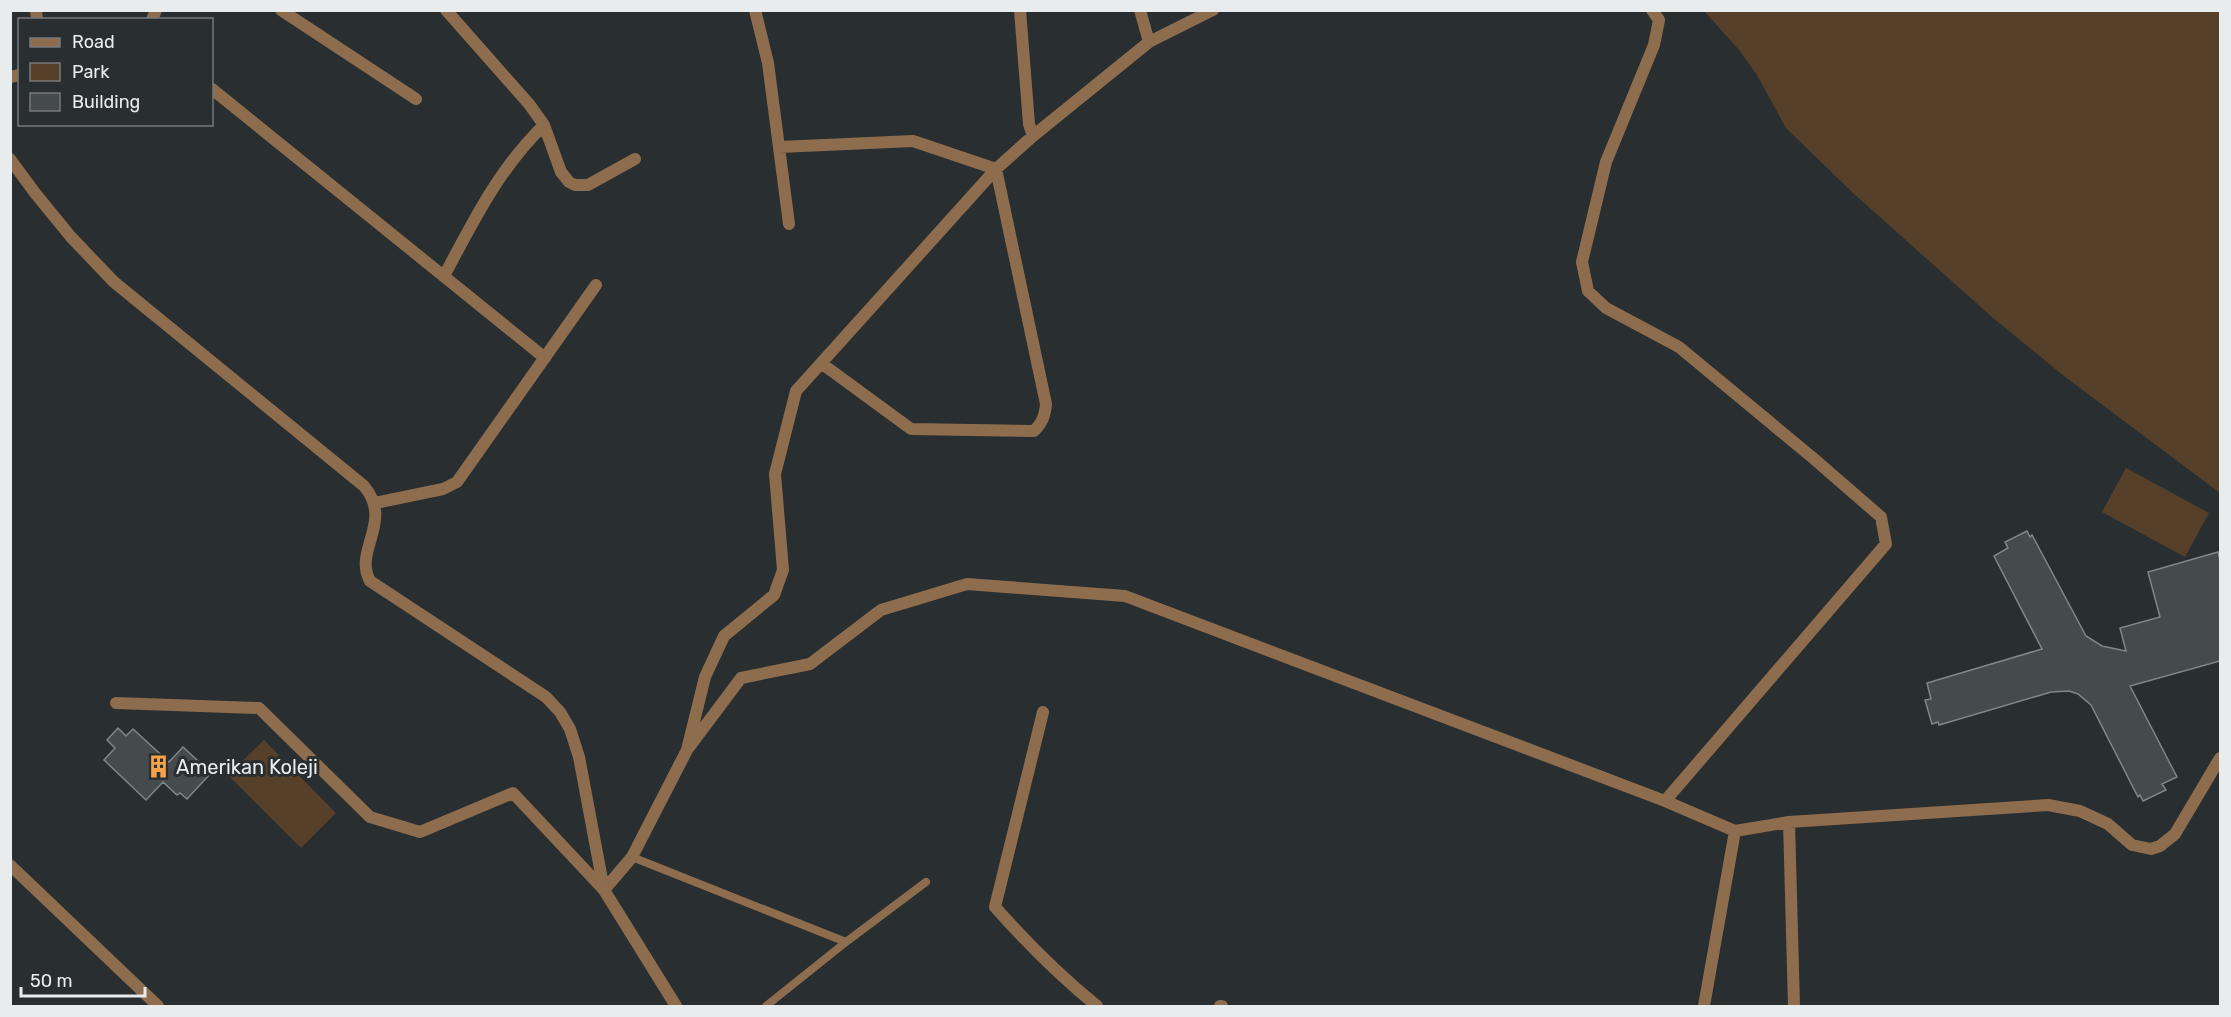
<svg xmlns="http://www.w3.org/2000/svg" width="2231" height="1017" viewBox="0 0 2231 1017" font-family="Rubik,sans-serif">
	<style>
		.green { fill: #57402a }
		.building { fill: #454a4d; stroke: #808689; stroke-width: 1.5 }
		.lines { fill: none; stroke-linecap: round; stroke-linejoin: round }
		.service { stroke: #8e6d4e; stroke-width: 8 }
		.minor { stroke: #8e6d4e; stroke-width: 12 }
		.labels { text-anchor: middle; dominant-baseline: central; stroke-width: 6; stroke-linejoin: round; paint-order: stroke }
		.poi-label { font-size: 20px; fill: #e9eced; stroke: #292e30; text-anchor: start }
	</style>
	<rect width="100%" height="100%" fill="#292e30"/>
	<path class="green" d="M1704,11H2220V493L2064,376L1992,317L1853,193L1786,128L1757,75L1739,50Z
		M2126,468L2209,513L2185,557L2102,512Z
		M264,740L336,813L301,848L228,775Z"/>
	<path class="building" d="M2027,531L2030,537L2032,535L2086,636L2102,646L2126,651L2120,628L2160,617L2148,572L2218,552L2220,560V661L2130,686L2177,777L2162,784L2166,790L2143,801L2140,795L2138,797L2091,705L2078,694L2069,691L2051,692L1939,725L1938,722L1932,724L1925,700L1931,699L1927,683L2042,649L1994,556L2008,548L2005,542Z
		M118,728L126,736L133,729L169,762L183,747L211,773L187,799L180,793L177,795L163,782L146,800L104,760L115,748L107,740Z"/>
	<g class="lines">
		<path class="service" d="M632,857L846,942
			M766,1006L846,942L926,882"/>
		<path class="minor" d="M36,10L37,20
			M281,10L416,99
			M446,10L529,104L544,125L561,172L569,182L575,185H588L635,159
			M755,10L768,63L789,224
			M1140,10L1149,42L1213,10
			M152,20L156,10
			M10,77L20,75
			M212,89L545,358
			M1033,136L1149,42
			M780,147L913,141L996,169L1046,404C1045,416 1042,423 1034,431L911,429L821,363
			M10,159L35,193L71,237L114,282L364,486C394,522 353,550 370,581L546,697L560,712L570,729L579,757L604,890L676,1006
			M444,276C474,220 498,170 544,125
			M375,503L443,489L457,482L596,285
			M116,703L259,708L370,817L420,832L513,793L604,890L632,857L687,750L705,677L724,636L774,595L783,570L775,474L796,391L996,169L1033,136L1029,124L1020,10
			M1043,712L995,907C1027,943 1060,976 1097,1006
			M687,750L741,678L810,664L881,610L967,584L1125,596L1665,801L1886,544L1881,517L1813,458L1679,347L1606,308L1588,291L1582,262L1606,162L1654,45L1659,20L1652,10
			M1665,801L1735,831L1789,822L2048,805L2080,811L2108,824L2132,845L2151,849L2160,846L2175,834L2220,758
			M1789,822L1794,1006
			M10,865L158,1006
			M1220,1006H1222
			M1704,1006L1735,831"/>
	</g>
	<defs>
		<symbol id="building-bare" viewBox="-9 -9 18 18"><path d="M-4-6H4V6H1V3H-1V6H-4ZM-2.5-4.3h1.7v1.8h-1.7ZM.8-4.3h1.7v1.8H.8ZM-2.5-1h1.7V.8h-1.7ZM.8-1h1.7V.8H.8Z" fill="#f6a248" stroke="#292e30" stroke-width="2.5" paint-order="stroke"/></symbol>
	</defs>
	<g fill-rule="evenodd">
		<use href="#building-bare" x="142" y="750" width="33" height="33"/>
	</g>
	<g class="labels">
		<g class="poi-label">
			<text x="176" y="767">Amerikan Koleji</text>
		</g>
	</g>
	<rect width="2231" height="1017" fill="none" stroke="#e9eced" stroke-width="24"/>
	<rect x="18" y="18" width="195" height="108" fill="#292e30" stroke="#767a7c" stroke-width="1.5"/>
	<rect x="30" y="38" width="30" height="9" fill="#8e6d4e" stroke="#767a7c" stroke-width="1.5"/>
	<text x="72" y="48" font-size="18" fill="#e9eced">Road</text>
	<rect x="30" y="63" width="30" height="18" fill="#57402a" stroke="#767a7c" stroke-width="1.5"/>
	<text x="72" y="78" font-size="18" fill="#e9eced">Park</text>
	<rect x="30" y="93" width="30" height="18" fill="#454a4d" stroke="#767a7c" stroke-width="1.5"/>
	<text x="72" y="108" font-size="18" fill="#e9eced">Building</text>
	<path d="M21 987v9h124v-9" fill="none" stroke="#e9eced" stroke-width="3"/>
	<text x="30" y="987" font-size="18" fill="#e9eced" stroke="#292e30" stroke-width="4.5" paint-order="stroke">50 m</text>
</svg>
